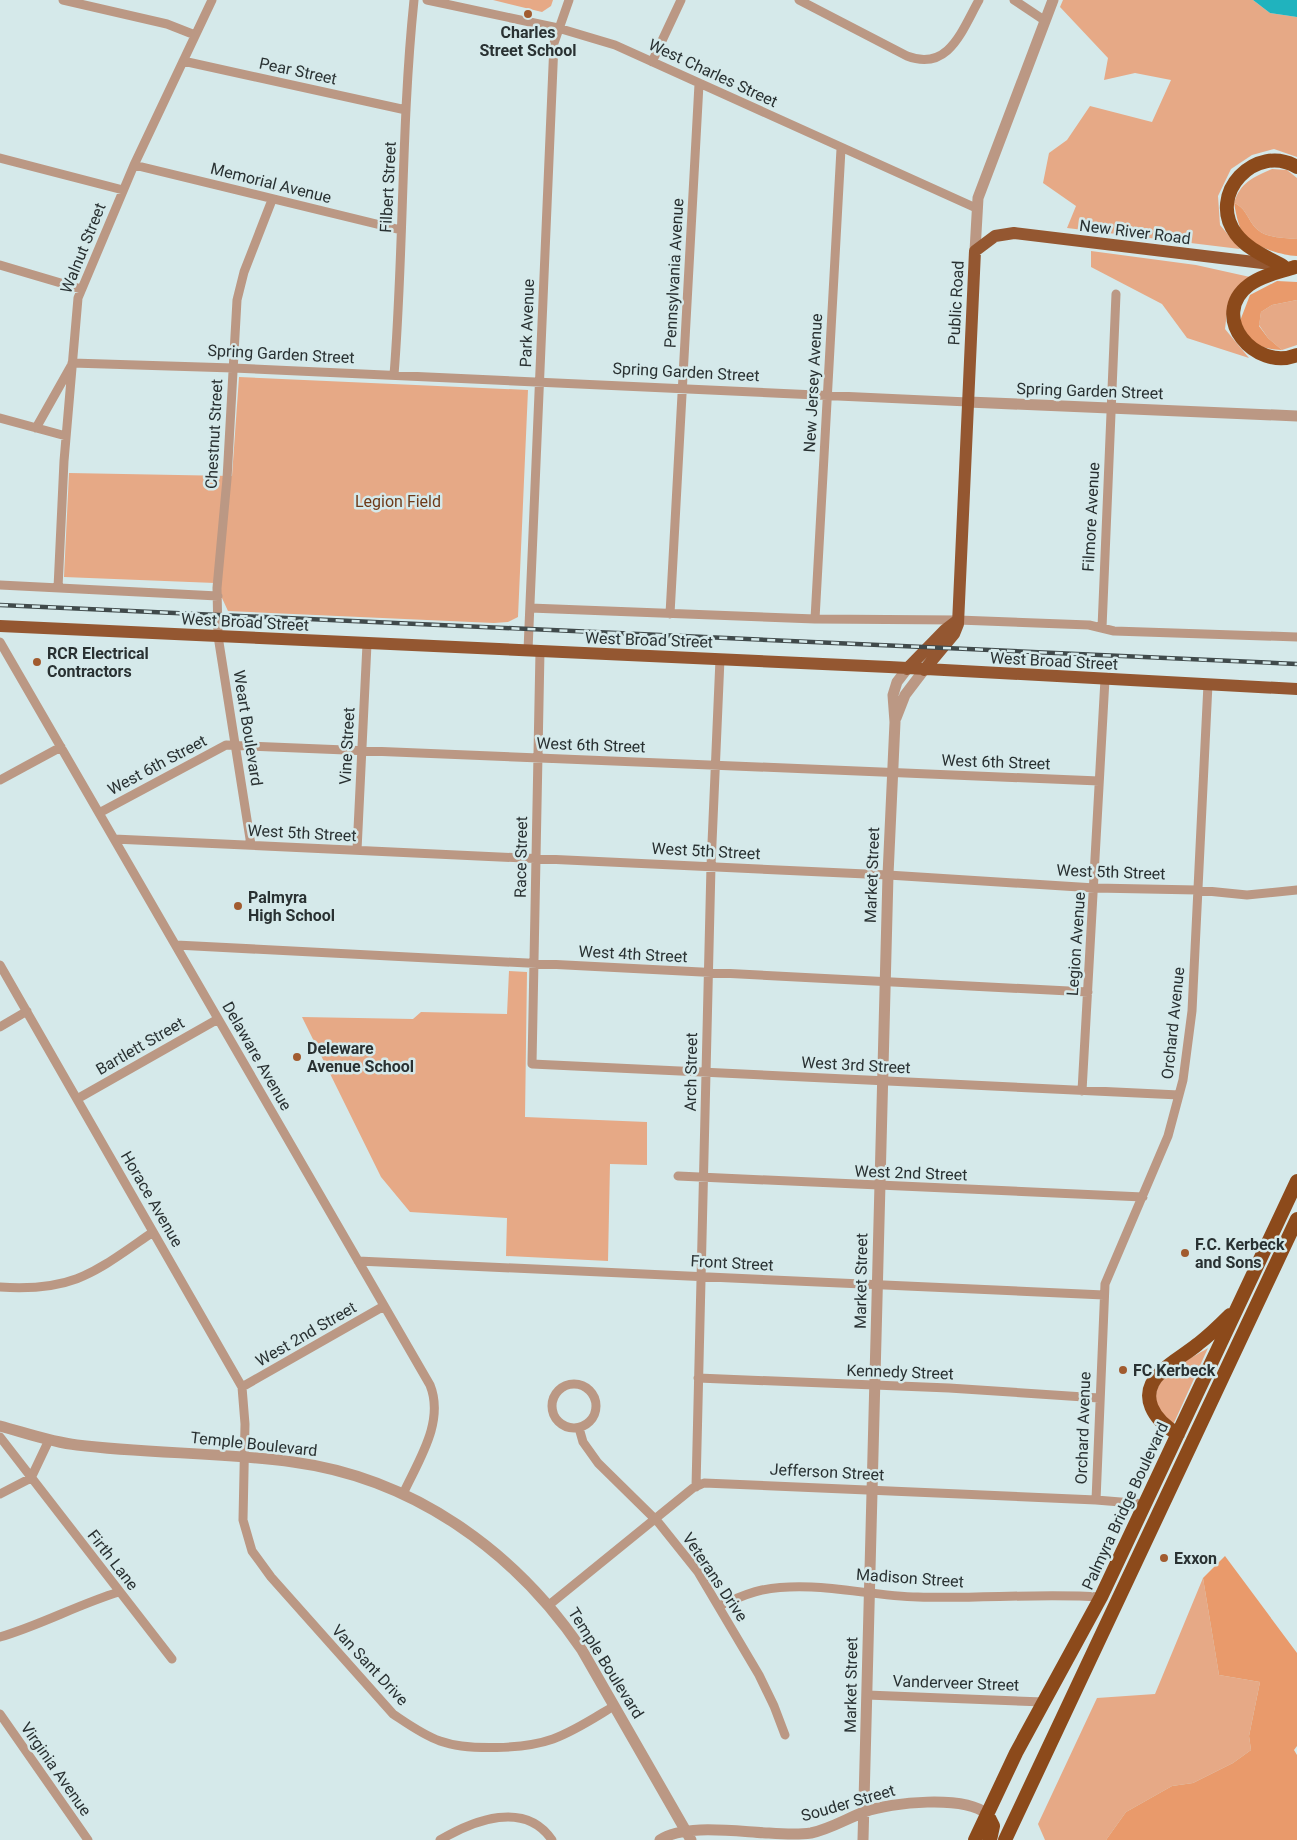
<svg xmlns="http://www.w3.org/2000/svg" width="1297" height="1840" viewBox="0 0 1297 1840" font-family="Roboto,sans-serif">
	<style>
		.green { fill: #e6a986 }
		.forest { fill: #e99a6b }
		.water { fill: #20b3be }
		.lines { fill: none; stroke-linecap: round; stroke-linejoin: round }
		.minor { stroke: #bb9884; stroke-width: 9 }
		.tertiary { stroke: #bb9884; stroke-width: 11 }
		.primary { stroke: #945731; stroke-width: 12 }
		.trunk { stroke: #8c4a1b; stroke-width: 14 }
		.rail-casing { stroke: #404a4b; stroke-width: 4.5 }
		.rail { stroke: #d5e9ea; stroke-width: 2.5; stroke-dasharray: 8; stroke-linecap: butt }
		.poi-dot { fill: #a15b2f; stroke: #d5e9ea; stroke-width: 2 }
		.labels { text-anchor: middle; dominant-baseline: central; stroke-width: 5; stroke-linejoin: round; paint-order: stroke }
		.poi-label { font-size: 16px; font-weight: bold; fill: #293132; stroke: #d5e9ea; text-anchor: start }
		.street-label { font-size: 16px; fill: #293132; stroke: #d5e9ea }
		.park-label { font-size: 16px; fill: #6e3a18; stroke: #d5e9ea }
	</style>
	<rect width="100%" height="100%" fill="#d5e9ea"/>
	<path class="green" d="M493,0H553L551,6L542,12Z
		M1063,0H1253L1270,13L1297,17V157L1274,149L1252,155L1231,169L1218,196L1220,225L1240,249L1067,228L1076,206L1043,183L1049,153L1067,140L1090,106L1152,122L1171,80L1135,73L1104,80L1108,58L1060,7Z
		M1272,169L1287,170L1297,178V239C1285,238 1267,238 1258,230C1248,222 1247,208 1234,203C1240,183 1253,177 1272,169Z
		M1091,251L1196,265L1250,277L1228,303L1225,329L1249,358L1187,338L1162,304L1091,267Z
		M1297,300V345L1282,350L1268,338L1259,325L1261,312L1272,305Z
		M239,377L528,390L518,617L508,622L494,623L228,611L215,583L64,577L69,473L232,476Z
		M509,971L527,972L525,1117L647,1122V1165L610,1164L608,1261L506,1256L507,1218L410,1212L381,1177L302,1017L413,1019L421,1012L507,1014Z
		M1208,1348L1173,1425C1169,1420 1162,1415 1159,1410C1144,1379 1187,1361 1208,1348Z
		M1203,1578L1219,1675L1260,1682L1249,1736L1251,1750L1233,1763L1193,1783L1172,1786L1126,1812L1106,1840H1045L1038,1824L1097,1698L1155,1694Z"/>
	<path class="forest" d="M1234,203C1247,208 1248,222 1258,230C1267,238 1285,238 1297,239V256C1283,256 1251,246 1243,234C1238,224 1236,214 1234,203Z
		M1277,281L1297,282V300L1272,305L1261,312L1259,326L1268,338L1282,350C1256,348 1251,344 1240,321L1250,295Z
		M1225,1556L1297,1653V1746L1294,1750L1297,1755V1840H1106L1126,1812L1172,1786L1193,1783L1233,1763L1251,1750L1249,1736L1260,1682L1219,1675L1203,1578Z"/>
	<path class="water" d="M1253,0H1297V17L1270,13Z"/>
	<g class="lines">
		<path class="minor" d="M63,0L167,24L195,35
			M427,0L558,28L615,45L976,208
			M799,0L907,56C949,72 962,30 979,0
			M1014,0L1044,20
			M183,61L406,110
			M652,62L681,0
			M0,158L123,190
			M134,165L401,230
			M0,265L81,289
			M72,363L233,368L968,402
			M394,375C404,250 401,125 414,0
			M0,418L66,436
			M36,428L71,366
			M0,585L218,596
			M58,588L64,461L78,298L134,165L212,0
			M530,608L815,619L958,620L1089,625L1114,631L1297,637
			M670,614L699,84
			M815,619L841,149
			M1102,628L1116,294
			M0,642L430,1385C445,1422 418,1461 403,1494
			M528,650L554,43L569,0
			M540,651L532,1064L1179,1095
			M0,780L61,747
			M99,813L226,745L1099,781
			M114,839L888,875L1095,888L1197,890L1247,895L1297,890
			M251,845L218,636L217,588L227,479L237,300L244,272L272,200
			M357,850L367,644
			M176,945L1088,992
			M0,965L242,1387L245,1424L243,1520L252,1551L271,1577L393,1714C408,1724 423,1735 440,1741C468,1751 525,1749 553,1739C575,1731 594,1718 614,1706
			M0,1027L27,1011
			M1082,1091L1105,679
			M77,1099L218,1019
			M678,1176L1143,1197
			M358,1261L1104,1295
			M0,1287C74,1292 95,1272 153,1232
			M698,1378L949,1388L1099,1398
			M552 1406a22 22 0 1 1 44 0a22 22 0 1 1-44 0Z
			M242,1387L384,1306
			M579,1428L583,1442L598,1463L658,1522L698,1572L759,1675L774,1706L785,1735
			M0,1437L172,1659
			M696,1487L711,866L720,659
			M0,1494L31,1478L49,1440
			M1096,1500L1105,1284L1168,1136L1183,1080L1192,1011L1208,684
			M549,1605L693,1488L704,1483L1096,1500L1145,1504
			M719,1606C733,1600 747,1593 762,1590C814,1580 866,1596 918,1597C979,1599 1040,1593 1101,1597
			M0,1637C41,1625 79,1604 119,1592
			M867,1695L1044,1702
			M0,1714L88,1840
			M440,1840C474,1820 525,1800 552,1840"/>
		<path class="tertiary" d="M975,251L978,198L1053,0
			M968,402L1297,416
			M896,718L905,695L924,670
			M0,1426C26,1433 51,1442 77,1445C149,1454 221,1452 293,1462C413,1478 515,1551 582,1650L691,1840
			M660,1840C684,1823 740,1832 769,1833C783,1834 797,1835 811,1833C830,1829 846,1819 864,1812C892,1802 964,1795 987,1814
			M863,1840L888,875L895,722L893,695L897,682L907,669"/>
		<path class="primary" d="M0,626L889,667L1297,689
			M907,669L945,630L958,620
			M924,670L954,634L958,624L975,251L995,236L1014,233L1279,265"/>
		<path class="trunk" d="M1283,266C1267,257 1247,249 1236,234C1206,194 1256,142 1297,167
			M1295,267C1280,272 1262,275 1249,285C1208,316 1255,372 1297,355
			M1178,1434C1155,1421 1136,1396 1161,1372C1172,1361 1186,1354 1198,1344C1210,1335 1220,1325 1230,1315
			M987,1814L993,1826L990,1840
			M975,1840L1016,1753L1101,1597L1297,1181
			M1005,1840L1297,1219"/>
		<defs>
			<path id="rail" d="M0,605L1297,664"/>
		</defs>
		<use href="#rail" class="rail-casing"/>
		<use href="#rail" class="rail"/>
	</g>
	<g class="poi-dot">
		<circle cx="528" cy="14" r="5"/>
		<circle cx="37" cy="662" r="5"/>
		<circle cx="238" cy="906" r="5"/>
		<circle cx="297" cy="1057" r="5"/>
		<circle cx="1185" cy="1253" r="5"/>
		<circle cx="1123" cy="1370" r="5"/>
		<circle cx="1164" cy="1558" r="5"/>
	</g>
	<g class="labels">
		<g class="poi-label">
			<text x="528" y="32" text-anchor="middle">Charles<tspan x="528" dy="18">Street School</tspan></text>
			<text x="47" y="653">RCR Electrical<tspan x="47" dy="18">Contractors</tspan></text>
			<text x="248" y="897">Palmyra<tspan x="248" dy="18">High School</tspan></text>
			<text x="307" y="1048">Deleware<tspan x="307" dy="18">Avenue School</tspan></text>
			<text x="1195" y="1244">F.C. Kerbeck<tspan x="1195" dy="18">and Sons</tspan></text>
			<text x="1133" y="1370">FC Kerbeck</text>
			<text x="1174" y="1558">Exxon</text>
		</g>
		<g class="street-label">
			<text transform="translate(298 71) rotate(12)">Pear Street</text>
			<text transform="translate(713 73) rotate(25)">West Charles Street</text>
			<text transform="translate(271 183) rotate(14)">Memorial Avenue</text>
			<text transform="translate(388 187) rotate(-87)">Filbert Street</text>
			<text transform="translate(1135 232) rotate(7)">New River Road</text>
			<text transform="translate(83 248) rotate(-68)">Walnut Street</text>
			<text transform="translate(674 273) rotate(-87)">Pennsylvania Avenue</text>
			<text transform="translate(956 303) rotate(-87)">Public Road</text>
			<text transform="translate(527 323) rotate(-88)">Park Avenue</text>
			<text transform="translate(281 354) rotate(3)">Spring Garden Street</text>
			<text transform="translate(686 372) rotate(3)">Spring Garden Street</text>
			<text transform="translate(813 383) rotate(-87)">New Jersey Avenue</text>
			<text transform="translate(1090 391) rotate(2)">Spring Garden Street</text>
			<text transform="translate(214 434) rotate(-87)">Chestnut Street</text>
			<text transform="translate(1091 517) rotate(-87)">Filmore Avenue</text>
			<text transform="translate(245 622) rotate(3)">West Broad Street</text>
			<text transform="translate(649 640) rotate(2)">West Broad Street</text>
			<text transform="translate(1054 661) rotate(3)">West Broad Street</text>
			<text transform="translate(248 728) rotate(81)">Weart Boulevard</text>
			<text transform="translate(591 745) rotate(2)">West 6th Street</text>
			<text transform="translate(347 746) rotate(-87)">Vine Street</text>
			<text transform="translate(996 762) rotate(2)">West 6th Street</text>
			<text transform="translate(157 765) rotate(-28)">West 6th Street</text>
			<text transform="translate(302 833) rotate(3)">West 5th Street</text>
			<text transform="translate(706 851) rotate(3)">West 5th Street</text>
			<text transform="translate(521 857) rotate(-89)">Race Street</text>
			<text transform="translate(1111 872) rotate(2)">West 5th Street</text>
			<text transform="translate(872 875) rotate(-88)">Market Street</text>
			<text transform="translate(1076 944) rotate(-86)">Legion Avenue</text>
			<text transform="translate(633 954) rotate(3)">West 4th Street</text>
			<text transform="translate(1173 1023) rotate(-84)">Orchard Avenue</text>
			<text transform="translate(140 1046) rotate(-30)">Bartlett Street</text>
			<text transform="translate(257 1056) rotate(60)">Delaware Avenue</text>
			<text transform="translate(856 1065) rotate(3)">West 3rd Street</text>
			<text transform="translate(691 1072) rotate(-89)">Arch Street</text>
			<text transform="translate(911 1173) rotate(2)">West 2nd Street</text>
			<text transform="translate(152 1199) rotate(60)">Horace Avenue</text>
			<text transform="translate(732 1263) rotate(3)">Front Street</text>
			<text transform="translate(861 1281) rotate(-89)">Market Street</text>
			<text transform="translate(306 1334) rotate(-30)">West 2nd Street</text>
			<text transform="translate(900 1372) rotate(2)">Kennedy Street</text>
			<text transform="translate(1083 1428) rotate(-88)">Orchard Avenue</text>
			<text transform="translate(254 1444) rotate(6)">Temple Boulevard</text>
			<text transform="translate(827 1472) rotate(3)">Jefferson Street</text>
			<text transform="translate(1125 1506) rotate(-65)">Palmyra Bridge Boulevard</text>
			<text transform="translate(113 1560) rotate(52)">Firth Lane</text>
			<text transform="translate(715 1577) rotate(56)">Veterans Drive</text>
			<text transform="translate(910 1578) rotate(4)">Madison Street</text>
			<text transform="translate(606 1663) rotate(58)">Temple Boulevard</text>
			<text transform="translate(370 1665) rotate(47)">Van Sant Drive</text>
			<text transform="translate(956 1683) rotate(2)">Vanderveer Street</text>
			<text transform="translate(851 1685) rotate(-89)">Market Street</text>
			<text transform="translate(56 1769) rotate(55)">Virginia Avenue</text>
			<text transform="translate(848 1803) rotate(-16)">Souder Street</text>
		</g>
		<g class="park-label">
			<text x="398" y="501">Legion Field</text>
		</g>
	</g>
</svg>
